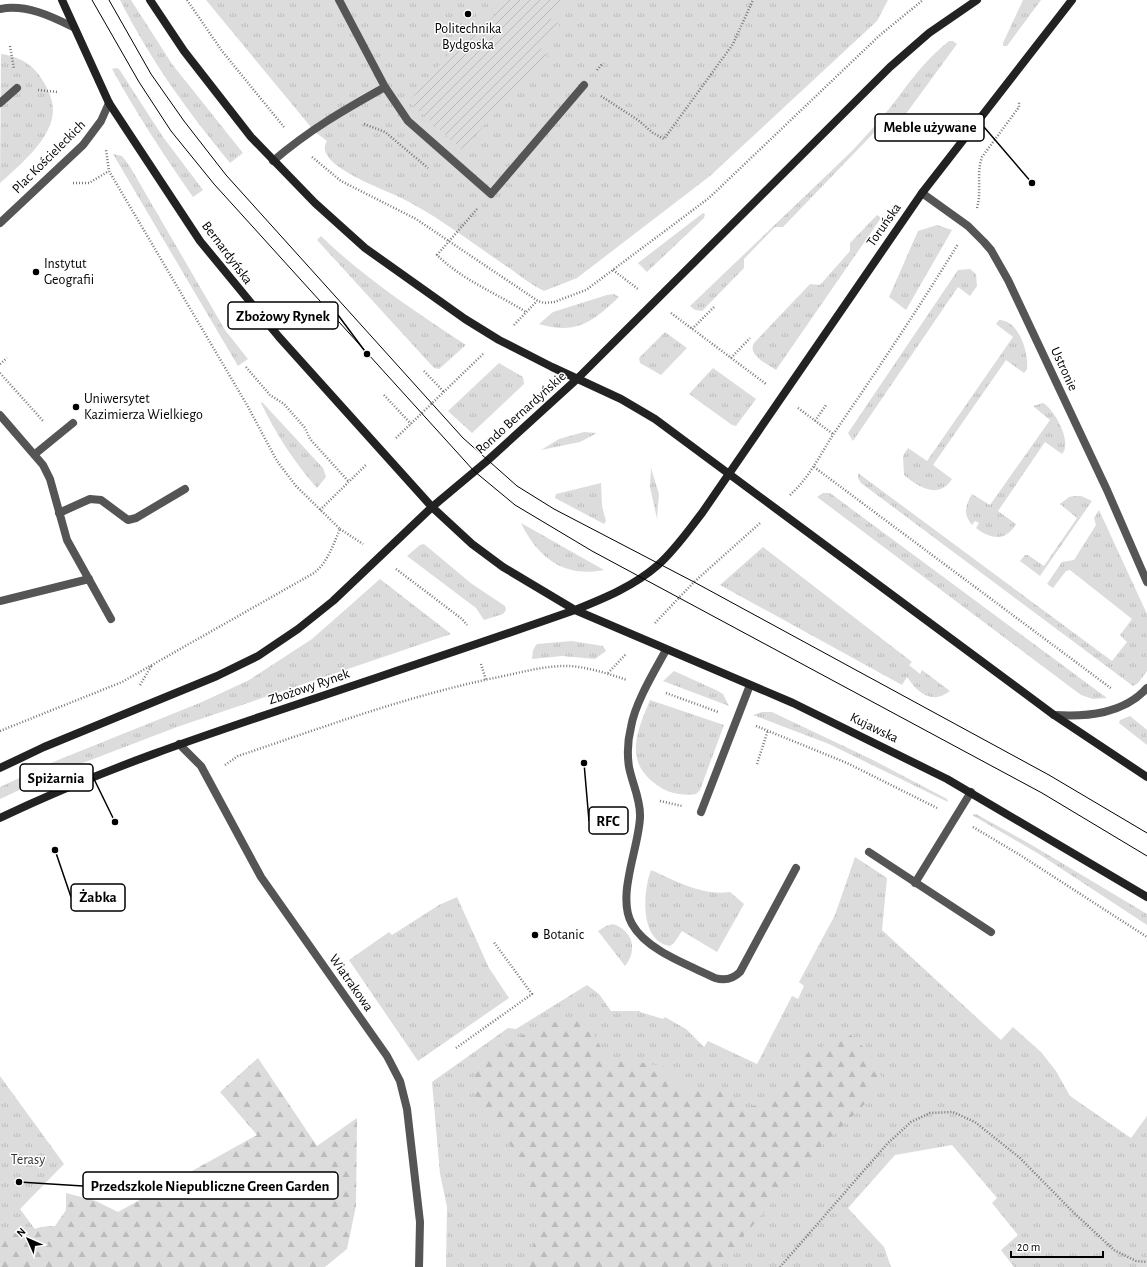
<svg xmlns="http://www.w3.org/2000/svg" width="1147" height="1267" viewBox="0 0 1147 1267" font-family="'Alegreya Sans',sans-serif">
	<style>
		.grass { fill: url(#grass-tufts) }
		.forest { fill: url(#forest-firs) }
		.garden { fill: url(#garden-furrows) }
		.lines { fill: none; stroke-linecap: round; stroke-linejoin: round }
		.path { stroke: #777; stroke-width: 2.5; stroke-dasharray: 1 2; stroke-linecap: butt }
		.lane { stroke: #555; stroke-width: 8 }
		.street { stroke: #555; stroke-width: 8 }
		.secondary { stroke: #222; stroke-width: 8 }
		.tram { stroke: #000; stroke-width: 1 }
		.poi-dot { fill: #000; stroke: #fff; stroke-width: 1.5 }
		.labels { text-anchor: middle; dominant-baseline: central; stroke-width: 3; stroke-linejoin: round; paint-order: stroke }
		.poi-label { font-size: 14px; fill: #000; stroke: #fff; text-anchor: start }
		.street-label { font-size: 14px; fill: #000; stroke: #fff }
		.park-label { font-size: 14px; fill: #333; stroke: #fff }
		.leader { fill: none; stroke: #000; stroke-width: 1.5 }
		.callout-dot { fill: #000; stroke: #fff; stroke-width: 1.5 }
		.callout { fill: #fff; stroke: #000; stroke-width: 1.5 }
		.callout-label { font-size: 15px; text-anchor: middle; font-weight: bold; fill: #000 }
	</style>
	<defs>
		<pattern id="grass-tufts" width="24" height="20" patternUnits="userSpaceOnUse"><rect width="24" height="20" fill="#dcdcdc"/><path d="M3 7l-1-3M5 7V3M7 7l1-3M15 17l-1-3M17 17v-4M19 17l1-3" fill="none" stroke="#bbb"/></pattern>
		<pattern id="forest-firs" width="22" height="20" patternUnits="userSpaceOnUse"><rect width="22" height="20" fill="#dcdcdc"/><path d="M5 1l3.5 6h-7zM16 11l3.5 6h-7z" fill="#bbb"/></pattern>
		<pattern id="garden-furrows" width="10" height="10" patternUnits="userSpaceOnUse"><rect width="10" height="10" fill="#dcdcdc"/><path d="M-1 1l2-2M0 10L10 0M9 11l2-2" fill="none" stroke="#bbb"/></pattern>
	</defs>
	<rect width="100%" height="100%" fill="#fff"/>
	<path class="grass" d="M120,0H131L172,64L243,153L230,163C188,112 150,60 120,0Z
		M206,0H888L877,21L710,176L577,278L544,291C531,285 518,274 506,266C472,243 435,214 399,197C383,189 311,164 327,141L315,132Z
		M1023,0H1041L1007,46H1003V43Z
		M949,41H953L957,44L900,122L892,114L783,227H775L744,259V268L702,311L695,310L690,306L852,151C866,136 880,120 893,104C910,81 926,59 949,41Z
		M1,54C20,57 33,64 43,81C48,89 53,100 53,110C53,138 19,166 0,183Z
		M116,68L119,69L163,137L203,190L193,197C164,156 137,114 112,69Z
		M113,154L122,156L129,165L225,330L248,359L238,366Z
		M703,213L705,214L704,218L647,272L638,263Z
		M877,215L881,218L776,370C767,364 747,355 754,343L810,284L820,285L850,251V243Z
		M937,225L952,230L906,310L889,297L918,231Z
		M321,236C364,278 416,312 466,345L439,369L434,368L317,240Z
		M970,269L976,274L977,286L970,296L958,287L853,441L848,433L958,270Z
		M614,294L619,297C593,322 576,335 539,324L553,312L607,295Z
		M999,320C1019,320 1029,353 1027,369L1024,373L1006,360L933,465L952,479C939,500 918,487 904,475L903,456L908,448L927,461L1013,337L996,324Z
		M665,332L687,348L661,375L640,363L639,358Z
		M499,363L523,377L524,384L472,433L448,411Z
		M713,368L756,399L736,426L732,425L689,394Z
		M262,402L323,468L326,477L317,488C294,462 276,434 261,403Z
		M1043,403C1054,409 1073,442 1062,454L1045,442L998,511L1016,524C1006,542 990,539 976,528L979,523L975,521L972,525C963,514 965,506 972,494L990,505L1050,420L1033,406Z
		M584,432L597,433L580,442L541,450L559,439Z
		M651,468L659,494L657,519L650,487Z
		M858,473L1112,661L1127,642L1120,635L1132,619L1070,570L1066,571L1053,588L1047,584L1062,562L1074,560L1096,525L1094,518L1099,510L1147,614V671L1138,683L1133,686L861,483L858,478Z
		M601,483L602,506L606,521L604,524L555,498L556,494Z
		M823,493H830L1107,698L1093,699L1081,695L817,497Z
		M1075,496H1081L1092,501L1040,576L1020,561L1025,555H1028L1044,566L1077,518L1060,504L1069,497Z
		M521,523L604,570C564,578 538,558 521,523Z
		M424,544L472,584L505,606L506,610L503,614L484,620L476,608L407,556L420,545Z
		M763,547L912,662L909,665L920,674L922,670L950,691C932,705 918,693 907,677L902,685L720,585Z
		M380,579L451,634L177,727L54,774L0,799V787L58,760L202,702L249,680L312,639Z
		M572,641L603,646L606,651L595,659L562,656L532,659L533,650L537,644Z
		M674,671L716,690L723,694L729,706L663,681Z
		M650,700L724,725L700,790L696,794C680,796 666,793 653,782C624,759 638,729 650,700Z
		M762,712H772L873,760L947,799L948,802L829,744L753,715Z
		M1130,716L1147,730V745L1119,723L1120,720Z
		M976,814L1030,844L1147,914V925L1039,854L972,815Z
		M855,857L887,878L882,930L1001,1040L1013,1027L1041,1052L1056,1071L1070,1096L1131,1138L1147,1116V1267H1014L1001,1250L1018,1235L992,1203L997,1198L952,1145L895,1155L848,1208L884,1247L891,1267H446L447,1207L440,1174L432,1082L508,1028L516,1029L587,985L599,994L611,1011H640V1012L663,1019L665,1017L686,1029L704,1047L708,1041L757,1064L792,996L798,999L804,986L799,982L835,915Z
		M651,870C676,881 702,896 730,892L744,904L717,952L682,931L674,943L670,946C639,941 643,891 651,870Z
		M457,897L489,968L509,998L418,1061L349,960L389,932L392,935L439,905Z
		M613,924C633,931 638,950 625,966L598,931L606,926Z
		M0,1076L64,1164L20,1209L55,1256L0,1267Z"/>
	<path class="forest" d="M568,1017L590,1027L606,1057L662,1066L688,1091L723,1089L746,1108L778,1098L809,1051L851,1035L869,1053L882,1078L865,1104L811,1156L718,1267H513L532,1259L538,1205L508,1140L479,1109L473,1081L481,1063L522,1035Z
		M258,1058L317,1146L357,1118L356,1206L347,1249L325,1267H0V1228L17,1234L41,1227L55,1226L66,1210V1193L96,1201L118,1212L257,1135L220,1092Z"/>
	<path class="garden" d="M508,0H566L550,18L560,26L541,48L548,55L462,150L409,102L456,45L483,29V28Z"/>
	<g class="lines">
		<path class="path" d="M187,0L222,51L284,127
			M10,46L14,69
			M597,70L603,63
			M38,90L58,92
			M601,96L638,120L653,133L664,139L733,44L753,0
			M364,124L385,132L428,168
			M312,157L341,181L416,219L538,301L544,303L554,302L586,290L709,198L880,35L923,0
			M73,183H89L109,171
			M977,208C982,191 976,174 982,157L1019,107V102
			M477,209L437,255C462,280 496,293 526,312
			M613,270L638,289
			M671,313L766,384
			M514,325L537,301
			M692,329L715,306
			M731,358L750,338
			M0,364L7,358
			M246,367L270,395L284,404L305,428L310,439L349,482
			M424,371L444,392
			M0,373L44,422
			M384,395L411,424
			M798,408L833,434
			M815,421L826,405
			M396,438L483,354
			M814,467L1112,689
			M790,495C812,475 822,450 839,426C880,366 920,306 958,244
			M320,510L367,464
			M340,529L363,544
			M396,569L462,619L467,625
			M655,623L694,582L760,523
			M481,664L486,680
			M608,673L626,654
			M140,685L152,665
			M666,693L718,712
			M756,726L847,763L937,808
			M0,731L122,682L314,573C328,562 333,545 340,529L296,486L277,461L247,405L109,171L106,150
			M757,764L768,730
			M225,765L238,756C324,727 410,695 499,677C523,672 547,665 571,666C591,668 609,674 627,680
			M660,801L682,806
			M973,827L1020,855L1147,937
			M456,1048L532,994L493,941
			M780,1267L887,1144L911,1122L930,1113L953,1112L975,1122L1020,1158L1072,1211L1114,1250L1136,1261L1147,1262"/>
		<path class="lane" d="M35,454L73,423
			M59,513L90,499L101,500L128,520L136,518L185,489
			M0,601L89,579
			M666,650C654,672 635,703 631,727C628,739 627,754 629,767C632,783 641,800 640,817C639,848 616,896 632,924C647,951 689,965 715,978C725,981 733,979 740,972L796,868
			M701,812L750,685
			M869,852L991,932
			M915,883L971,792"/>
		<path class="street" d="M339,0L385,87L408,121L491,194L584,85
			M0,9C26,4 51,16 73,27
			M0,103L17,88
			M273,161C309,130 344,110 385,87
			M922,193L968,226L984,242L991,250L1008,280L1107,490L1147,582
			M0,223L83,145L101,121L109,103
			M0,415L43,465L50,479L67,540L111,619
			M1054,715C1087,717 1124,714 1147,688
			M179,744L201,766L261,877L387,1056L400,1081L407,1109L420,1222L419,1267"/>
		<path class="secondary" d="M62,0L109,103L200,241L279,337L432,507L472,544L503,567L575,610L793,703L947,779L1147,897
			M150,0L184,51L251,137L315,203L365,248L465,319L499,340L552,367L621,399L655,419L1054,715L1147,777
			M0,768L44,747L217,676L258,656L298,629L333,601L432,507L487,461L577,379L890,67L929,33L977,0
			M0,818C100,770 205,735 310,700C399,670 487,641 575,610C605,598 634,586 658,565C675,550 688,531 702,513L922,193L1072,0"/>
		<path class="tram" d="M92,0L139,82L171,131L214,184L474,471L515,505L592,551L1042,793L1147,856
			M109,0L151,74L184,121L226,175L463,438L517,486L554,509L694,582L1049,775L1147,833"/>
	</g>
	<g class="poi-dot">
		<circle cx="468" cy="14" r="4"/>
		<circle cx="36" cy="272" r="4"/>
		<circle cx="76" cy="407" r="4"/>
		<circle cx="535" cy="935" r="4"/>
	</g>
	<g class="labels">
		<g class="poi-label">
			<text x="468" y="29" text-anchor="middle">Politechnika<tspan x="468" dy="16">Bydgoska</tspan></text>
			<text x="44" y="264">Instytut<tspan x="44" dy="16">Geografii</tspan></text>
			<text x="84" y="399">Uniwersytet<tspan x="84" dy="16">Kazimierza Wielkiego</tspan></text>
			<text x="543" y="935">Botanic</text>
		</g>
		<g class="street-label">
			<text transform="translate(49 157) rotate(-45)">Plac Kościeleckich</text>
			<text transform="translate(884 225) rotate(-55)">Toruńska</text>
			<text transform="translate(227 253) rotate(53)">Bernardyńska</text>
			<text transform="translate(1064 369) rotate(65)">Ustronie</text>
			<text transform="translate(521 413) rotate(-42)">Rondo Bernardyńskie</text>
			<text transform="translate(309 687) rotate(-19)">Zbożowy Rynek</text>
			<text transform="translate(874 728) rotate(26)">Kujawska</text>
			<text transform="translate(351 983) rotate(55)">Wiatrakowa</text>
		</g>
		<g class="park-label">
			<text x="28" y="1160">Terasy</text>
		</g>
	</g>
	<path class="leader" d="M1032 183L984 127M367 354L338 315M115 822L93 777M584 763L589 821M55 850L71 897M19 1182L83 1186"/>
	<g class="callout-dot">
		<circle cx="1032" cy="183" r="4"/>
		<circle cx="367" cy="354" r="4"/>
		<circle cx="115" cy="822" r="4"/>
		<circle cx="584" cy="763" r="4"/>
		<circle cx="55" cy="850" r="4"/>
		<circle cx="19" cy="1182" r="4"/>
	</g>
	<g class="callout">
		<rect x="875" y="114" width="109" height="27" rx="4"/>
		<rect x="228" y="302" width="110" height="27" rx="4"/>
		<rect x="20" y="764" width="73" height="27" rx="4"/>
		<rect x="589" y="807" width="39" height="27" rx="4"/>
		<rect x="71" y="884" width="54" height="27" rx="4"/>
		<rect x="83" y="1172" width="255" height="27" rx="4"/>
	</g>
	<g class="callout-label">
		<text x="930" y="132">Meble używane</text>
		<text x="283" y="321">Zbożowy Rynek</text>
		<text x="56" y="783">Spiżarnia</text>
		<text x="608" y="826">RFC</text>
		<text x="98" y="902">Żabka</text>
		<text x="210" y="1191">Przedszkole Niepubliczne Green Garden</text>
	</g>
	<g transform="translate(28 1239) rotate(315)" stroke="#ffffff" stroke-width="3" paint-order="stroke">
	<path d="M0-3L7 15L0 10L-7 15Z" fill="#000000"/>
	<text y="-6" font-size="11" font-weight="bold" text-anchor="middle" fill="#000000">N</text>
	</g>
	<path d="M1011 1251v6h92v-6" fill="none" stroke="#000000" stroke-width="2"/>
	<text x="1017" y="1251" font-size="12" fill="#000000" stroke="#ffffff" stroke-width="3" paint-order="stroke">20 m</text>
</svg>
